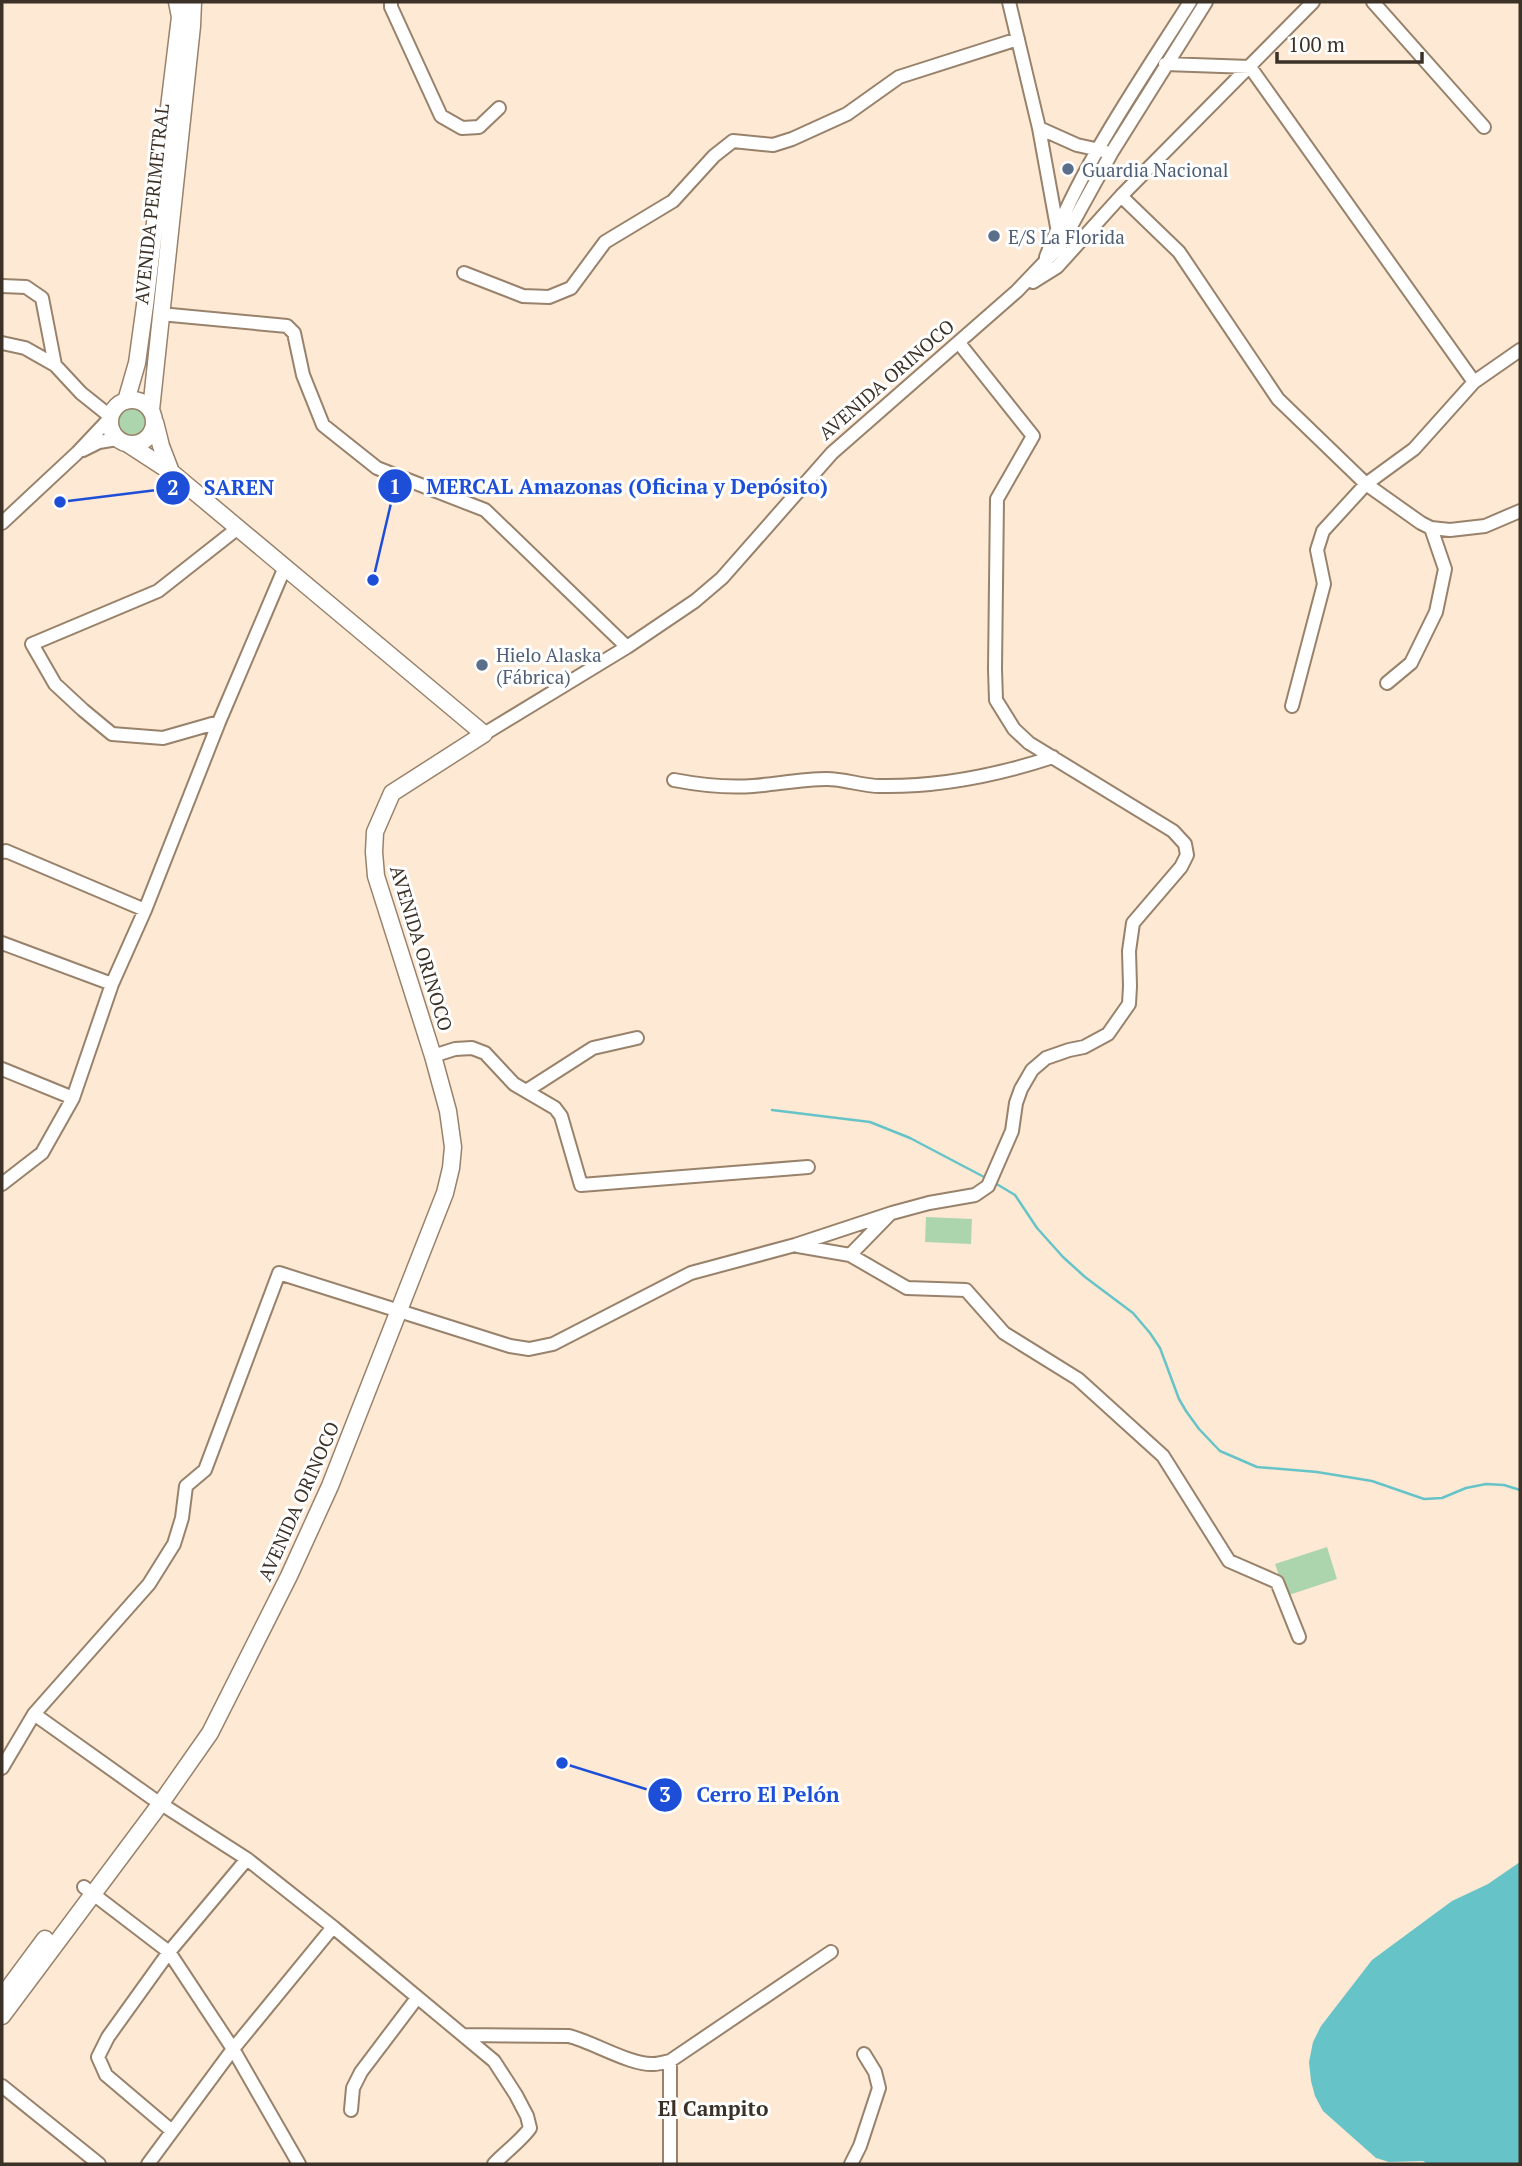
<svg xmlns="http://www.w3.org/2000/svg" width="1522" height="2166" viewBox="0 0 1522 2166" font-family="'PT Serif',serif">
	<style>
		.green { fill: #add5ad }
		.water { fill: #66c4c8 }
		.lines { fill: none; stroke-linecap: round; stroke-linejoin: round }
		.stream { stroke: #66c4c8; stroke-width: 2.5 }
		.minor-casing { stroke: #99826b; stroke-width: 16 }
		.major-casing { stroke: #99826b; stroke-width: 19 }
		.minor { stroke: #fff; stroke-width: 12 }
		.major { stroke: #fff; stroke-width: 16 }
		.service-dot { fill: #5c6f8a; stroke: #fff; stroke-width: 2.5 }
		.labels { text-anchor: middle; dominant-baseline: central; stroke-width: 6; stroke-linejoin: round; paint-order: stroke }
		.service-label { font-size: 19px; fill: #4e5e75; stroke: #fff; text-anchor: start }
		.street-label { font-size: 19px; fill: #3b3127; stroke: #fff }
		.neighbourhood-label { font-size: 21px; font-weight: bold; fill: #3b3127; stroke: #fff }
		.leader { fill: none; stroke: #1d4ed8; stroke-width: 2.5 }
		.callout-dot { fill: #1d4ed8; stroke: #fff; stroke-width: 2.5 }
		.mark-label { font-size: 21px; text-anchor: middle; font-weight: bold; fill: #fff }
		.callout-label { font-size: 21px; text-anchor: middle; font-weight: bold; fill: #1d4ed8; stroke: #fff; stroke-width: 6; stroke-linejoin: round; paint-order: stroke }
	</style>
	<rect width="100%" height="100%" fill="#fde9d4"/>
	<path class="green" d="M114 423a17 17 0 1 1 34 0a17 17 0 1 1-34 0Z
		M926,1217L972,1219L971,1244L925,1242Z
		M1327,1547L1337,1579L1286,1596L1275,1564Z"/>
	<path class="water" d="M1520,1862V2164H1428L1423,2161L1389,2162L1376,2158L1323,2111L1315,2096L1311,2081L1309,2062L1313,2042L1321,2026L1372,1960L1452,1901L1488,1884Z"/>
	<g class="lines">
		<path class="stream" d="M772,1110L870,1122L910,1138L986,1178
			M995,1183L1015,1195L1037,1228L1063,1257L1085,1277L1133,1313L1150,1333L1160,1348L1179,1399L1186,1411L1199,1429L1220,1451L1257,1467L1317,1472L1372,1481L1424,1499L1442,1498L1466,1488L1486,1484L1504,1485L1520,1490"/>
		<defs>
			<path id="minor" d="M391,2V7L441,116L462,128L479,127L499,108
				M1009,2L1039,128L1057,227
				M1373,2L1484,127
				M1165,64L1250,67L1474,382
				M1039,128L1077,145L1104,151
				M1121,196L1179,252L1278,399L1366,484L1421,523L1431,528L1450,530L1485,526L1520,511
				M1046,257C1081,165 1138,84 1190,2
				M464,273L523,296L549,297L571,288L605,242L673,201L714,156L733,141L773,145L792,139L847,114L899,77L1018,39
				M1033,282L1057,267L1121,196L1313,2
				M2,286L26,287L42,298L55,365L81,393L111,417L77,453L2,523
				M160,314L287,326L294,333L303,375L323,425L377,468L485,510L627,647
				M2,343L25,348L55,365
				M83,450L99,442L117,439
				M1387,683L1411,663L1436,612L1445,569L1431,528
				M1292,706L1324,584L1317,550L1323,531L1366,484L1414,449L1474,382L1520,350
				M219,722L163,738L112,734L83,710L55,684L32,644L158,591L238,528
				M484,734L627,647L695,601L722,578L832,453L1017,291L1060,246L1112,152L1206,2
				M674,780C700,785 726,788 753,786C778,784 802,779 827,779C845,779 862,786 880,786C938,787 998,775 1053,757
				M2,852L6,851L145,910
				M2,943L112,984
				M433,1056L455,1049L472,1048L485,1053L514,1084L555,1108L561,1116L581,1185L808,1167
				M2,1069L73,1098
				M526,1091L593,1048L637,1038
				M2,1184L42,1153L73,1098L112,984L145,910L219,722L285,567
				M798,1246L850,1255L907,1288L966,1290L1004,1333L1078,1379L1163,1456L1229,1561L1277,1582L1299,1637
				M850,1255L889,1215
				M34,1714L152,1798L247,1859L333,1927L494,2061L516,2095L527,2116L530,2128C522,2140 504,2153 494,2164
				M2,1768L34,1714L149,1584L174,1544L182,1518L186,1486L205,1470L279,1273L510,1346L529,1349L553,1344L691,1273L795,1245L892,1213L929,1203L975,1195L988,1186L1012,1131L1016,1103L1021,1089L1032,1070L1046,1058L1069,1050L1084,1047L1108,1034L1129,1004L1130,986L1129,951L1133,923L1181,867L1187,855L1185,844L1173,831L1029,743L1014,729L996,700L995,669L997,499L1033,436L959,343
				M84,1887L169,1952L233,2049L299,2164
				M463,2035L569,2036C593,2042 632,2066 654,2064C659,2064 665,2062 670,2061L831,1952
				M2,2086L99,2164
				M351,2110L353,2088L361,2072L417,1998
				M172,2131L106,2075L98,2057L108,2037L169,1952L247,1859
				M148,2164L233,2049L333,1927
				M670,2164V2061
				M851,2164L860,2146L879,2088L875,2072L864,2054"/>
			<path id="major" d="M110 422a22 22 0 1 1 44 0a22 22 0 1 1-44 0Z
				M126,401L137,363L145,305L180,17L177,2
				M151,410L192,26L193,2
				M155,422L161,446L171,472
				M2,1997L45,1939
				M2,2016L161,1803L210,1733L289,1576L330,1486L445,1193L451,1168L453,1147L448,1111L433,1056L376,876L374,852L375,832L392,793L484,734L171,472L128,444"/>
		</defs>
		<use href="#minor" class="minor-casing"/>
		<use href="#major" class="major-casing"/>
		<use href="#minor" class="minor"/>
		<use href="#major" class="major"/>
	</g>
	<g class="service-dot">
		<circle cx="1068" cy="169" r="7"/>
		<circle cx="994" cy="236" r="7"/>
		<circle cx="482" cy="665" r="7"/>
	</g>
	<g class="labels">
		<g class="service-label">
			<text x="1082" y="169">Guardia Nacional</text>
			<text x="1008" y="236">E/S La Florida</text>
			<text x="496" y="654">Hielo Alaska<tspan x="496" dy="22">(Fábrica)</tspan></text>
		</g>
		<g class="street-label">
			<text transform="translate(151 204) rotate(-84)">AVENIDA PERIMETRAL</text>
			<text transform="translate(886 379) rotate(-41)">AVENIDA ORINOCO</text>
			<text transform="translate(422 948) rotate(73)">AVENIDA ORINOCO</text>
			<text transform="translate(298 1501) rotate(-66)">AVENIDA ORINOCO</text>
		</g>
		<g class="neighbourhood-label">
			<text x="713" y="2108">El Campito</text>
		</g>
	</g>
	<path class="leader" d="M373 580L395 486M60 502L173 488M562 1763L665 1795"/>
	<g class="callout-dot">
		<circle cx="373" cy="580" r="7"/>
		<circle cx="60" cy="502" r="7"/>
		<circle cx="562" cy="1763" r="7"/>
		<circle cx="395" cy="486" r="18"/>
		<circle cx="173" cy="488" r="18"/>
		<circle cx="665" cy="1795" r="18"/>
	</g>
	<g class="mark-label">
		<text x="395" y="494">1</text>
		<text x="173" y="495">2</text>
		<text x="665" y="1802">3</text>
	</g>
	<g class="callout-label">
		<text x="627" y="494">MERCAL Amazonas (Oficina y Depósito)</text>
		<text x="239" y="495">SAREN</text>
		<text x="768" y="1802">Cerro El Pelón</text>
	</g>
	<rect width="1522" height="2166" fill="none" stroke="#3b3127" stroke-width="7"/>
	<path d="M1277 52v10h145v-10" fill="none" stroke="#3b3127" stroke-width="3.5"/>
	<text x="1288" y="52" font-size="21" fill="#3b3127" stroke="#ffffff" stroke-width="5" paint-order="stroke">100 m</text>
</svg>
